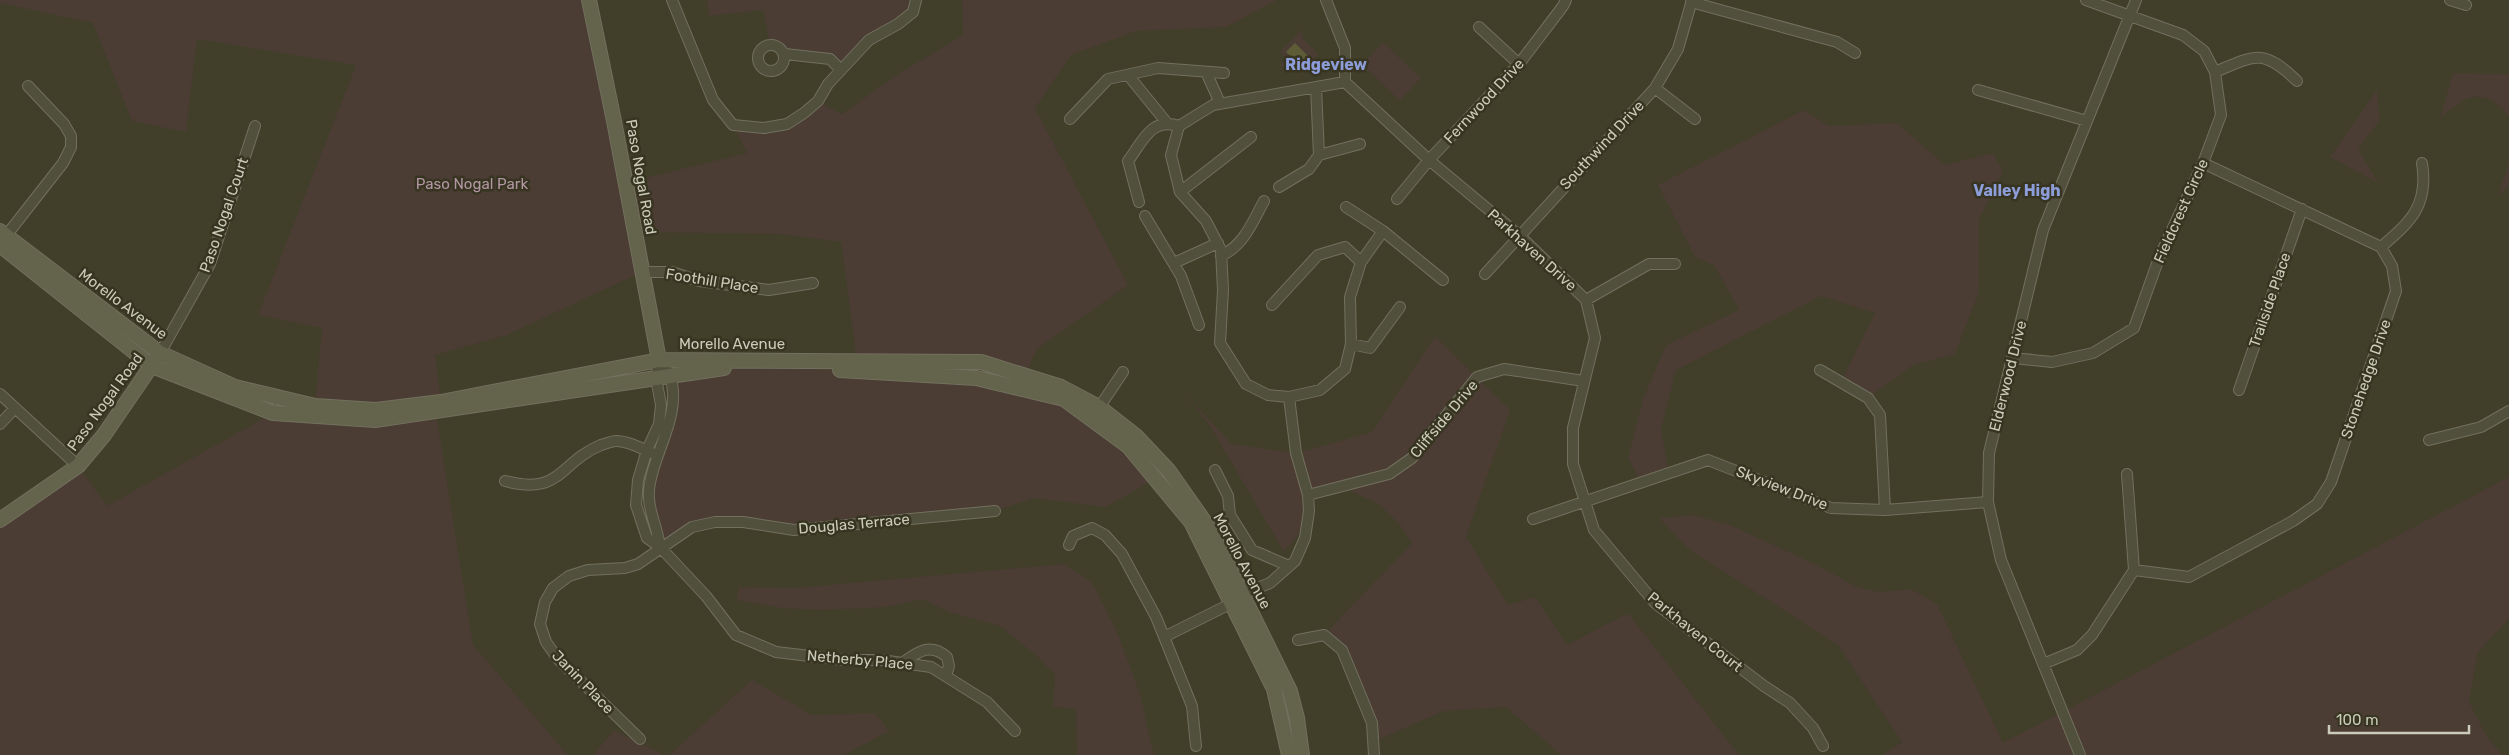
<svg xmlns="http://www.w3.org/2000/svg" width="2509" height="755" viewBox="0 0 2509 755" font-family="Rubik,sans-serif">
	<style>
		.green { fill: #4b3c34 }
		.water { fill: #5e5c37 }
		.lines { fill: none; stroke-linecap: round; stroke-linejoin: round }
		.street-casing { stroke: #72705e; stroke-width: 12 }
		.secondary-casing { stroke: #72705e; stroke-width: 16 }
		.street { stroke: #51503d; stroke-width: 10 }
		.secondary { stroke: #64634b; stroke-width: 14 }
		.labels { text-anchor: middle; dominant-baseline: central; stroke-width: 5; stroke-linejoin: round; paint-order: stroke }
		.street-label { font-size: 15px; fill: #cbcbba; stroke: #373521 }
		.park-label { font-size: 15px; fill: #b396a3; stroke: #373521 }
		.neighbourhood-label { font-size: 16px; font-weight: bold; fill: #8d9dd9; stroke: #373521 }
	</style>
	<rect width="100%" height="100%" fill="#413f29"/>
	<path class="green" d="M0,0H589L625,183L747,153L733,125L787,124L818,101L842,114L895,76L963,35L962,0H1277L1226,27L1136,31L1071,55L1035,108L1128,285L1037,349L1025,375L981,362L857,361L841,242L780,234L635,232L642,272L507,335L435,355L441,402L376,410L315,403L322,328L258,315L356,65L197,39L186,132L132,121L93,23L0,3Z
		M707,0H916L913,12L869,41L841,70L830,59L785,54L782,48L770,44L763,10L709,16Z
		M1300,31L1304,35L1302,38L1318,54L1306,71L1304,70L1301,73L1294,67L1288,73L1280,65L1286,59L1280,52Z
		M1383,42L1421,78L1400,101L1367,69L1366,60Z
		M2453,73L2509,74V117C2501,105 2484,93 2469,98C2459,101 2448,112 2440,118Z
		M2377,90L2380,120L2358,149L2378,183L2330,157Z
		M1804,110L1829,126L1897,123L1945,165L1993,153L2003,171L1979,220V292L1955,354L1913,365L1868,398L1841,382L1875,313L1821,296L1676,370L1661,429L1669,473L1641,483L1628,457L1643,399L1666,345L1739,310L1714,265L1695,257L1658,185Z
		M2509,162V187L2498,196Z
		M1435,336L1510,410L1466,537L1508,605L1535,597L1567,645L1628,613L1739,755H1561L1506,707L1444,711L1373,742L1342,650L1324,635L1412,543L1400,525L1379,504L1341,487L1308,495L1307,524L1284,552L1210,426L1186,395L1232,444L1296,453L1372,432Z
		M715,367L856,370L976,378L1064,399L1157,478L1106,507L1033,498L995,511L794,530L715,522L660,547L650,484L669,431L670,375Z
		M273,413H436L473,645L568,755H0V520L78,466L107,506Z
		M2509,477V619L2478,652L2469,702L2486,735L2502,755H1883L1902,742L1838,645L1687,548L1659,518L1694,515L1730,525L1815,564L1857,587L1879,592L1911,589L1937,604L2003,743Z
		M1064,564L1092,582L1118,634L1140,694L1154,755H1077L1076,709L1053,707L1055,675L1038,657L1000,626L949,612L922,599L888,607L821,610L782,608L736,600L739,587L795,588Z
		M752,680L812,715L875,713L889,731L844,755H669Z
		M614,730L664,755H593Z"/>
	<path class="water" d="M1295,43L1310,58L1302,67L1286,52Z"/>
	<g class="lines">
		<defs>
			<path id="street" d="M672,0L713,100L733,125L764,128L787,124L804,113L818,101L828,84L869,40L898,24L913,12L916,0
				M1326,0L1345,48V82
				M2450,0L2466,5
				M1691,2L1837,42L1855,53
				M1479,27L1519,64
				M758 58a13 13 0 1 1 26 0a13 13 0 1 1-26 0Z
				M785,54L830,59L841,70
				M1206,72L1220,103
				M2215,72C2255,55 2263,48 2297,81
				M1128,75L1167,123
				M1345,82L1429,160L1519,235L1586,300L1595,338L1573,428V464L1594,530L1655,603L1764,686L1790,703L1813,728L1823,746
				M1316,87L1319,155
				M1655,88L1695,119
				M1978,90L2087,121
				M1070,119L1108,79L1158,68L1224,73
				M1279,187L1309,169L1319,155L1360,144
				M1180,192L1251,137
				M1397,199L1429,160L1519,64L1563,6L1566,0
				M1139,202L1128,161C1143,141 1151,117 1179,126
				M1346,207L1383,231L1443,280
				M1145,216L1181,276L1199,325
				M2,241L63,163L71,147V136L64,124L28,86
				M2381,247C2410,222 2429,206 2422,163
				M1221,256C1244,245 1252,223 1264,201
				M1174,263L1218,243
				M642,272H672L699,281L769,290L813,283
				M1485,274L1655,88L1678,49L1692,0
				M1586,300L1649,264H1675
				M1272,305L1318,255L1345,247L1361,262
				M1351,344L1370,348L1400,307
				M160,353L210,264L255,126
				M2013,358L2052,362L2093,353L2134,328L2159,258L2203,163L2221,115L2215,72L2204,51L2183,35L2086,0
				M659,360C662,365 668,370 670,375C682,414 656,448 650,483C645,506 657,524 660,547L647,538L636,505L638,480L647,450L659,424L661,405L656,378Z
				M1820,370L1868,398L1880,415L1885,510
				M2239,390L2302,209
				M0,394L78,466
				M1289,397L1320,390L1345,369L1351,344L1350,297L1361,262L1383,231
				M1092,418L1123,372
				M0,424L15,408
				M2429,440L2481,427L2509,411
				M1215,470L1228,496L1230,515L1252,550L1289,566
				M505,481C562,496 559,462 601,445C606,444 611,441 616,441C628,441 641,448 652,453
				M1308,495L1389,474L1412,458L1477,377L1504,369L1584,381
				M1533,519L1708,460L1831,508L1885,510L1988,502
				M1069,545L1073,536L1092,528L1105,535L1122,554L1156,617L1192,706L1196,746
				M660,547L706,596L736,635L776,652L843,660H881L931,667L987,702L1015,731
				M2134,570L2189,577L2293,521L2317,504L2331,482L2396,291L2392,266L2381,247L2203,163
				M1164,637L1230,604L1242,594L1270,583L1295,561L1305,538L1309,511L1308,495L1296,453L1289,397L1268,395L1246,384L1220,343L1223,290L1221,250L1206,221L1180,192L1171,155L1179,126L1213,105L1345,82
				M1298,640L1324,635L1342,650L1354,679L1372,723L1374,755
				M902,663C918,652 930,642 947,657L949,666L946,676
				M2043,664L2077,650L2092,635L2134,570L2127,474
				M640,739L558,659L546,642L540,624L545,602L553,588L569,576L588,570L625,568L638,564L692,527L715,522H743L794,530L995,511
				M2080,755L2001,560L1988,502L1989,453L2043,230L2136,0"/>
			<path id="secondary" d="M589,0L614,121L659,360
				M0,231L160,353L235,387L315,406L376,410L441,402L659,360L981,362L1061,387L1099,407L1136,436L1169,471L1211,531L1290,691L1297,718L1302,755
				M0,245L152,366L273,413L375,420L724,368
				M840,370L976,378L1064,399L1128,446L1191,522L1274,689L1289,755
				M0,520L78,466L104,435L156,359"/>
		</defs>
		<use href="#street" class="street-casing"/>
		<use href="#secondary" class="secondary-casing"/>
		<use href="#street" class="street"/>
		<use href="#secondary" class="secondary"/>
	</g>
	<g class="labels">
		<g class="street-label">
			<text transform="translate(1484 101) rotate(-47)">Fernwood Drive</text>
			<text transform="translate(1602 145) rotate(-47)">Southwind Drive</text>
			<text transform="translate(641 177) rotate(80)">Paso Nogal Road</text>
			<text transform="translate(2181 211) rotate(-66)">Fieldcrest Circle</text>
			<text transform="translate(224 215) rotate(-71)">Paso Nogal Court</text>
			<text transform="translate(1532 250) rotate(42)">Parkhaven Drive</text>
			<text transform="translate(712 281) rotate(9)">Foothill Place</text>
			<text transform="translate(2270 300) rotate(-71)">Trailside Place</text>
			<text transform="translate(123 304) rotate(37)">Morello Avenue</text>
			<text x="732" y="344">Morello Avenue</text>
			<text transform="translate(2008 376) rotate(-76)">Elderwood Drive</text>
			<text transform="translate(2366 379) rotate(-71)">Stonehedge Drive</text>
			<text transform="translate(105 402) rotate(-54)">Paso Nogal Road</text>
			<text transform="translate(1444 419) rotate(-50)">Cliffside Drive</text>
			<text transform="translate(1782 488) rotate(21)">Skyview Drive</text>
			<text transform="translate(854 524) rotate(-5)">Douglas Terrace</text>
			<text transform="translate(1242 561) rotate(62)">Morello Avenue</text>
			<text transform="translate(1695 632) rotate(39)">Parkhaven Court</text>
			<text transform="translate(860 660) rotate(5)">Netherby Place</text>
			<text transform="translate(583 682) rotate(46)">Janin Place</text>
		</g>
		<g class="park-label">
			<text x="472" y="184">Paso Nogal Park</text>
		</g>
		<g class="neighbourhood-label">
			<text x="1326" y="64">Ridgeview</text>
			<text x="2017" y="190">Valley High</text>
		</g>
	</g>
	<path d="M2329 725v8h140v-8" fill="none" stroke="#cbcbba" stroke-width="2.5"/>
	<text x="2336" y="725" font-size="15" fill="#cbcbba" stroke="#373521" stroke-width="4" paint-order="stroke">100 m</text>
</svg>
